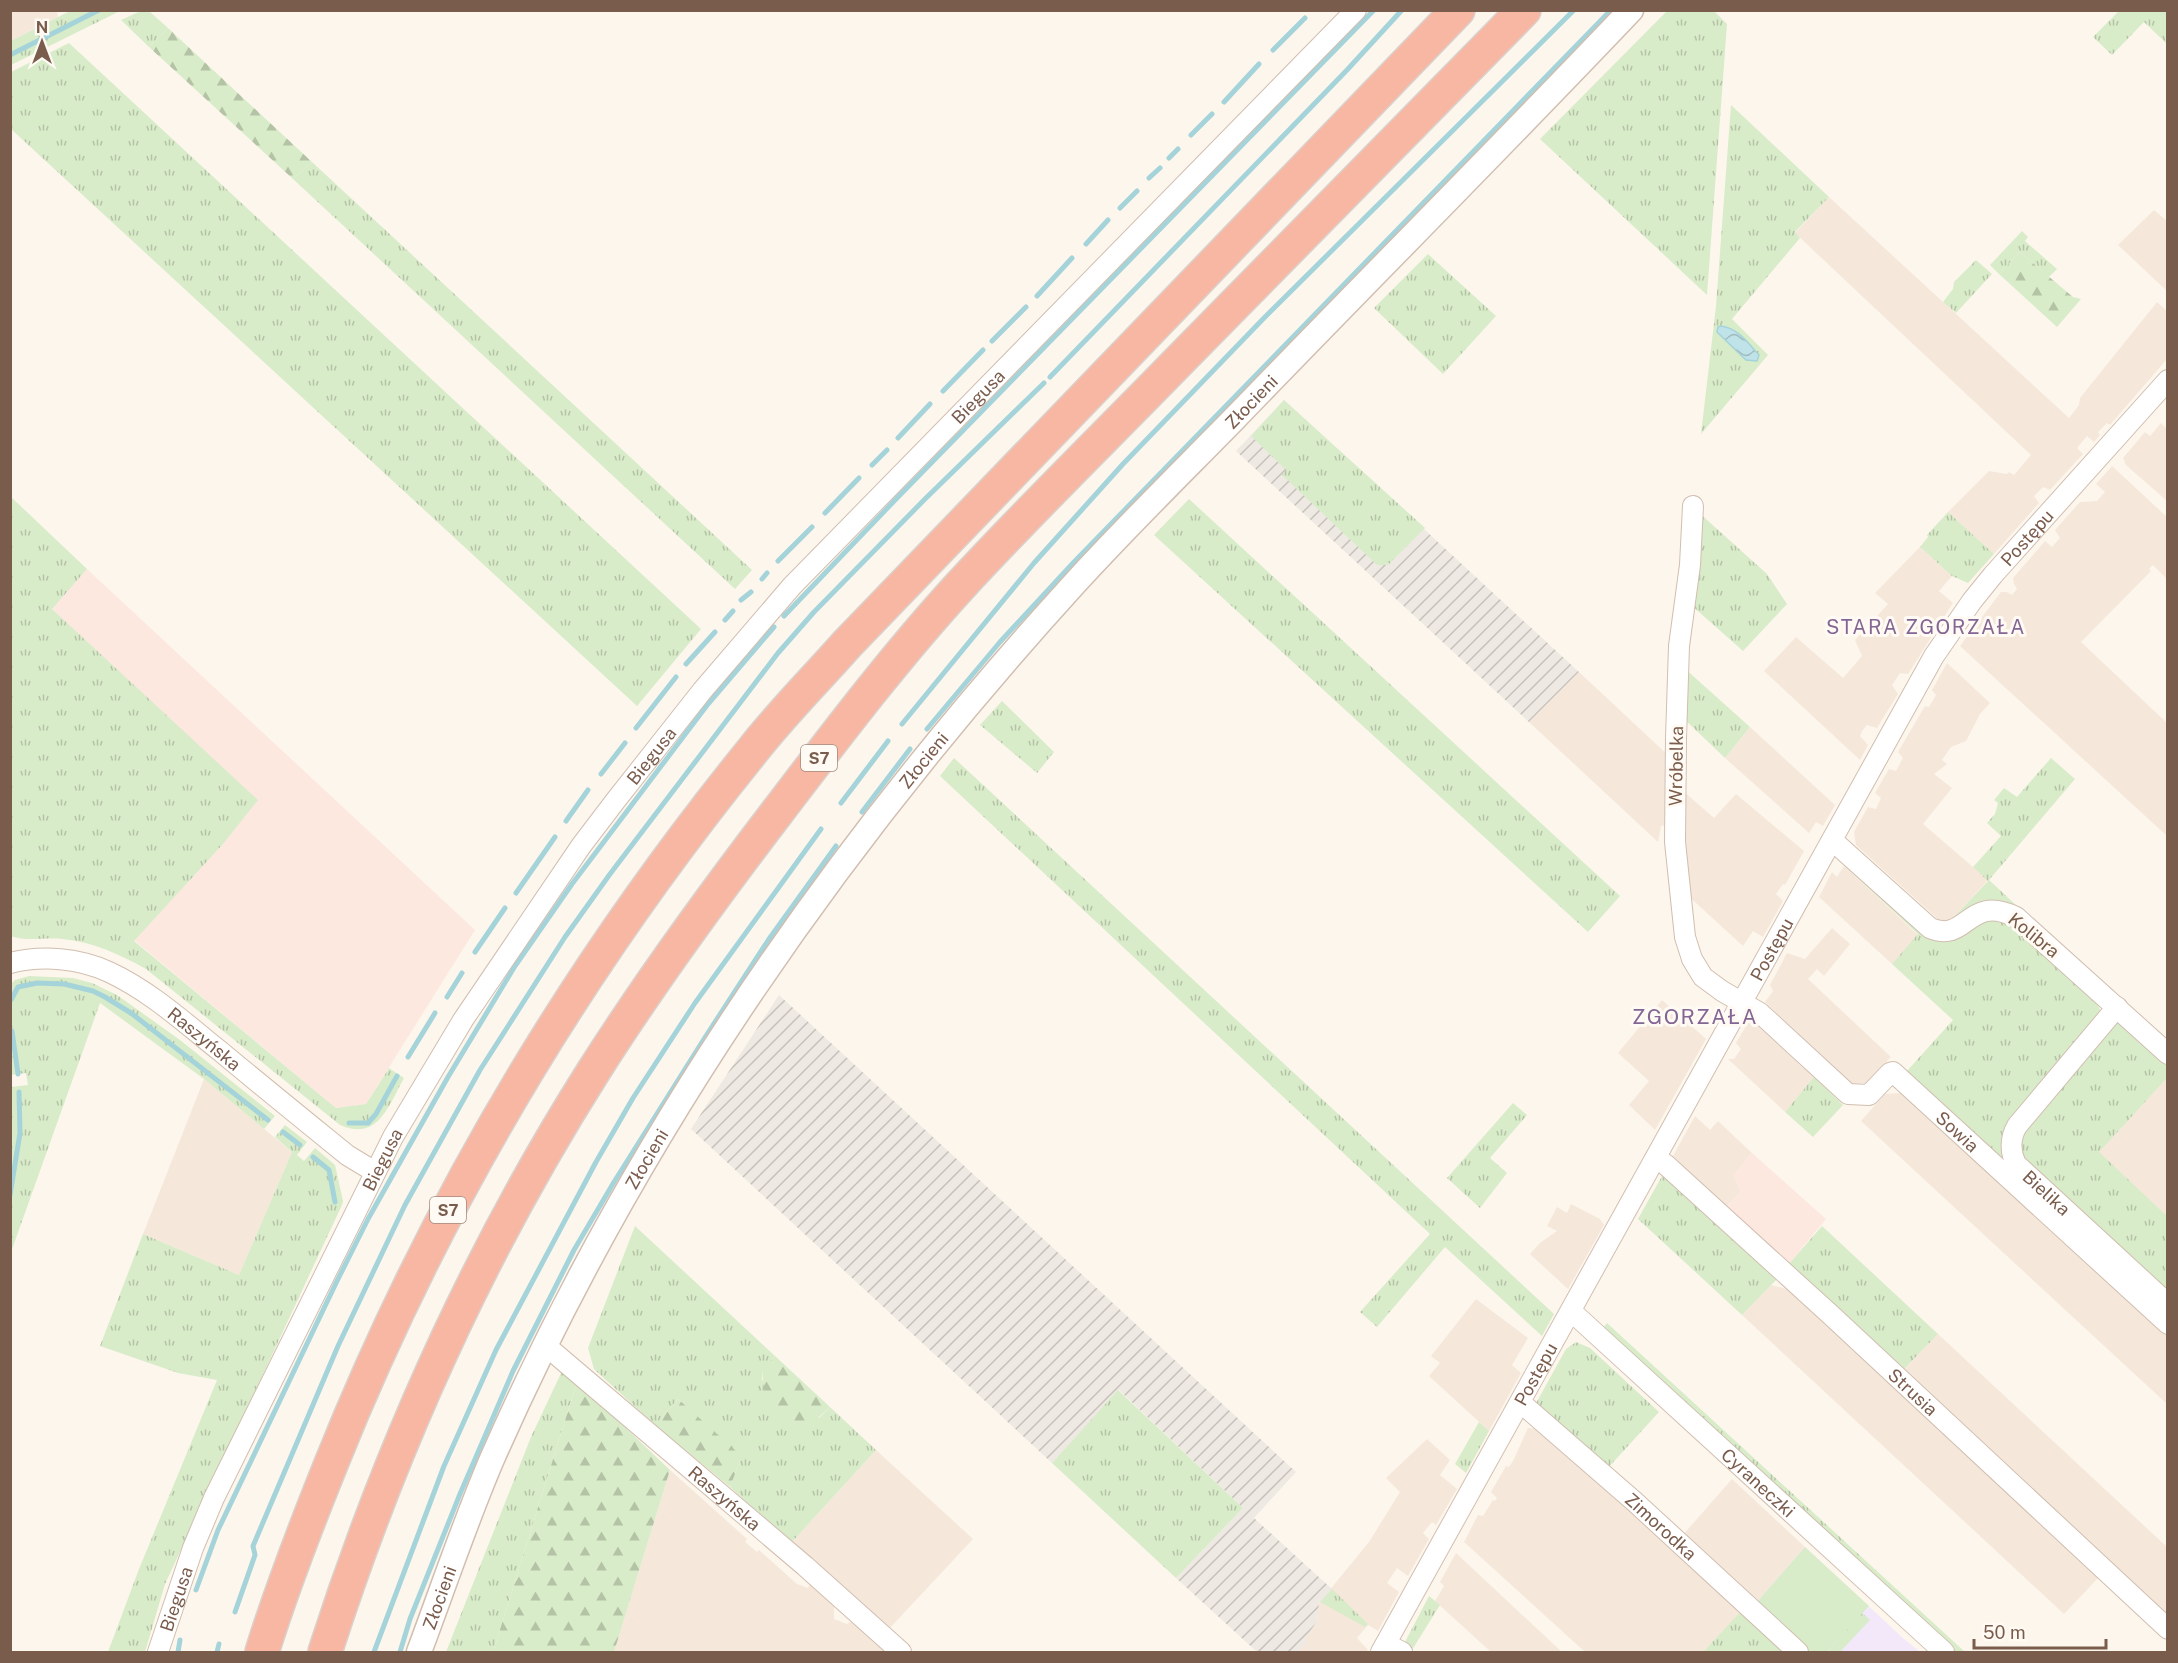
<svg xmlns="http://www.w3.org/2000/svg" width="2178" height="1663" viewBox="0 0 2178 1663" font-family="'Public Sans',sans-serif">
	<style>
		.residential { fill: #f5e8da }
		.commercial { fill: #fde8e0 }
		.industrial { fill: url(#industrial-furrows) }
		.education { fill: #f3e8fa }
		.grass { fill: url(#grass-tufts) }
		.forest { fill: url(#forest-firs) }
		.green { fill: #d8ecc9 }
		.water { fill: url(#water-waves); stroke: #a5d3da; stroke-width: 1.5 }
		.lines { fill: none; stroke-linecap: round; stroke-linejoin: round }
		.stream { stroke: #a5d3da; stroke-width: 5 }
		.minor-casing { stroke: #d1beb0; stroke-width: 22 }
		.tertiary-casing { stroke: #d1beb0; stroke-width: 27 }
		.motorway-casing { stroke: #dad1cd; stroke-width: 36 }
		.minor { stroke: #fff; stroke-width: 20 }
		.tertiary { stroke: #fff; stroke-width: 24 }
		.motorway { stroke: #f7b7a3; stroke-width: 33 }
		.labels { text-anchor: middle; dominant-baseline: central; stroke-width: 6; stroke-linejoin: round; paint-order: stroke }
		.shield { fill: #fffaf3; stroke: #a28b7f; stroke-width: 1.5 }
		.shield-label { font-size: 16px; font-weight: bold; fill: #7a5c4d }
		.street-label { font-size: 18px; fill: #7a5c4d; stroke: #fffaf3 }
		.neighbourhood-label { font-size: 20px; letter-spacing: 1.5px; fill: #846695; stroke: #fffaf3 }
		.quarter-label { font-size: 21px; letter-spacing: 1.5px; fill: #846695; stroke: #fffaf3 }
	</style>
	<defs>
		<pattern id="industrial-furrows" width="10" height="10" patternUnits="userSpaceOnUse" patternTransform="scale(1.5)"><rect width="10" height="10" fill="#efe9e4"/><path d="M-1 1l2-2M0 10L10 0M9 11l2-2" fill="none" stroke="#c7c0bb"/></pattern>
		<pattern id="grass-tufts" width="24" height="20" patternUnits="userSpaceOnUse" patternTransform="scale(1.5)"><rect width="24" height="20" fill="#d8ecc9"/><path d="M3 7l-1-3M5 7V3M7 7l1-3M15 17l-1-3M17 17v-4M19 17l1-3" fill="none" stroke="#b4c2a5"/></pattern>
		<pattern id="forest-firs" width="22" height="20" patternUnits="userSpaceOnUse" patternTransform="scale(1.5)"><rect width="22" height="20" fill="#d8ecc9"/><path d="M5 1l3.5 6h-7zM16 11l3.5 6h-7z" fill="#b4c2a5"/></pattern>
		<pattern id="water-waves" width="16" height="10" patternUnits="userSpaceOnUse" patternTransform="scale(1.5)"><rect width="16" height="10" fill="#bfe3e8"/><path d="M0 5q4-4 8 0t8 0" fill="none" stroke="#a0bbbe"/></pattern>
	</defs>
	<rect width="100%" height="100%" fill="#fdf6ec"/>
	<path class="residential" d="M11,11H57L58,17L11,41Z
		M1829,197L2069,418L2079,405L2080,398L2157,302L2167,311V359L2110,425L2107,423L2098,432L2100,435L2094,442L2087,436L2077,448L2083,454L2050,490L2043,487L2034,496L2039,503L1994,554L1948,512L1989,471L2007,474L2009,472L2014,475L2031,455L1795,233Z
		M2154,210L2167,221V291L2118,245Z
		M2161,423L2167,429V501L2126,465L2123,458L2145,432L2150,436Z
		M2112,466L2167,517V579L2153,565L2149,569L2151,571L2081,642L2167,723V836L1960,646L2001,592H2007L2012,595L2017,589L2014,584L2013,578L2045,541L2052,547L2060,538L2055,530L2080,502L2097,501L2105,492L2096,484Z
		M1920,547L1952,576L1939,591L1953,603L1908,674L1900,673L1892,685L1898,694L1877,728L1867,725L1862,731L1860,736L1868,745L1860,760L1764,671L1796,637L1843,678L1862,656L1855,640L1888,604L1875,593Z
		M1947,663L1990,703L1980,714L1966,741L1951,747L1942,760L1947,764L1934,774L1952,788L1923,824L1988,880L1950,921H1940L1889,875L1856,845L1854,832L1868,807L1876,809L1881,798L1875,793L1889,769L1896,771L1903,758L1898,752L1925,706L1929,707L1936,695L1932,690Z
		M1579,672L1670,757L1669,824L1661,826L1658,842L1529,722Z
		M1750,727L1835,805L1823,826L1816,822L1809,833L1725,758Z
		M1682,790L1714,818L1736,794L1804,851L1785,885L1783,884L1776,894L1783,901L1763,937L1753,931L1743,946L1685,893Z
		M1844,866L1918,935L1892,964L1819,897L1832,872L1837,877Z
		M1832,928L1850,944L1824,976L1817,969L1808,979L1891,1057L1866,1083H1851L1765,1002L1773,991L1770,985L1787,953L1805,959Z
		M1662,1000L1706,1039L1655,1130L1629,1105L1649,1081L1618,1053Z
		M1751,1018L1801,1066L1815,1076L1785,1112L1728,1059H1734L1741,1049L1736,1043Z
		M2167,1078V1216L2098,1152Z
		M204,1079L292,1152L239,1275L143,1234Z
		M1914,1079L2167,1311V1404L1861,1121L1885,1094L1900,1093Z
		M1695,1116L1710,1130L1718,1121L1752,1153L1734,1175L1741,1192L1726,1207L1673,1156Z
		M1571,1204L1600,1219L1604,1225L1568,1289L1530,1254L1540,1243L1557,1231L1547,1226L1557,1207L1567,1213Z
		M1771,1285L1791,1290L2099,1577L2064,1614L1742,1315Z
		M1476,1299L1528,1338L1512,1365L1521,1373L1489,1431L1429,1376L1440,1363L1431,1356Z
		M1938,1334L2167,1547V1616L1904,1369Z
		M1528,1428L1542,1429L1742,1611L1703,1652H1585L1464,1542L1478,1515L1483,1516L1493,1500L1495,1501L1497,1498L1491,1492L1506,1466L1509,1467L1513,1461Z
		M1427,1439L1450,1460L1440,1475L1457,1489L1436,1525L1432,1522L1423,1533L1429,1539L1408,1576L1397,1568L1387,1583L1399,1592L1378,1631L1368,1625L1357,1638L1368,1650L1366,1652H1298L1307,1641L1305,1639L1317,1621L1319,1603L1369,1542L1400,1492L1386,1478Z
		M876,1450L973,1539L888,1630L791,1543Z
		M670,1470L747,1539L745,1542L757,1552L759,1550L797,1584L808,1588L810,1583L834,1604V1619L847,1624L853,1620L889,1652H614Z
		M1732,1479L1805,1547L1756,1603L1682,1536Z
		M1456,1553L1562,1652H1491L1435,1601L1444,1586L1440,1582Z"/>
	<path class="commercial" d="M87,569L475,930L366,1104L336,1108L134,940L223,844L52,608Z
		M1752,1153L1826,1219L1788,1265L1726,1207L1741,1192L1734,1175Z"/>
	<path class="industrial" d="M1284,400L1579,672L1529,722L1236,451Z
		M779,995L1296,1472L1254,1518L1332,1589L1319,1603L1317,1621L1305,1639L1308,1641L1298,1652H1257L1176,1578L1243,1508L1119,1390L1052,1463L691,1129Z"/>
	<path class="education" d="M1805,1547L1904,1639L1920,1652H1810L1756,1603Z"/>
	<path class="grass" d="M72,10L120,11L11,65V41Z
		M1668,10L1714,11L1727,24L1707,295L1540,139Z
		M141,11H149L168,28L149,47L121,20Z
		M2119,11H2167V44L2144,22L2112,55L2093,37Z
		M69,43L701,629L637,706L11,129V72Z
		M1731,105L1829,197L1795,232L1800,238L1732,319L1768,355L1701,434L1716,306Z
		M312,162L752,570L735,589L293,179Z
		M2022,231L2028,237L2025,241L2057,269L2049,277L2020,252L1999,274L1990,265Z
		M1428,254L1496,316L1443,374L1374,308Z
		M1976,260L1992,274L1956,313L1943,302L1953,289L1954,282Z
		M1284,400L1425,528L1388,565H1377L1282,475L1286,470L1251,436Z
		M10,496L87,569L52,609L258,800L223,844L134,941L336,1108L366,1104L389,1068L404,1078C389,1105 378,1142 340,1125L146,969C119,954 93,942 62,939C46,937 26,942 11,936Z
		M1189,499L1620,896L1588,932L1154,535Z
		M1697,511L1767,574L1787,604L1743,651L1690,604Z
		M1948,512L1994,554L1968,583L1952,576L1920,547L1928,537L1927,535Z
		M1683,667L1750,727L1725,758L1682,717Z
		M1002,701L1054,752L1037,773L980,725Z
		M954,758L1554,1314L1542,1336L1445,1247L1377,1327L1360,1312L1430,1234L940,776Z
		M2051,758L2075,779L1989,880L2017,906C1978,894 1983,901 1950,921L1988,881L1973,867L2001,836L1987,823L1995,814L1998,803L1994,800L2004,788L2017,797Z
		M1839,858L1927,935C1959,952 1952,932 1974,924C1983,920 1994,919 2003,918L2095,998L2100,1010L2099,1019L2006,1133V1163L1907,1071L1953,1020L1892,964L1918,934L1838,860Z
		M29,976L73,978L92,983L117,995L180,1040L275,1116L264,1129L204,1079L100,1003L11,1252V1087L28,1085L26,1073L11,1075V984L15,980Z
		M2117,1021L2167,1063V1078L2099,1152L2167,1216V1287L2163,1293L2022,1161L2019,1147L2021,1134Z
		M1814,1077L1843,1105L1813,1137L1785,1112Z
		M1513,1103L1527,1115L1490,1158L1507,1173L1480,1208L1447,1178Z
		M285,1125L307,1142L297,1155L304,1161L315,1148L335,1165L343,1201L342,1205L165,1584L145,1652H108L139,1569L217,1380L178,1373L100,1346L143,1234L239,1275L292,1152L275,1137Z
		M1662,1176L1668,1178L1777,1279L1742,1315L1638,1219Z
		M635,1226L775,1356L763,1369L762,1380L819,1418L830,1407L876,1450L791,1543L730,1487L740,1461L678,1399L655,1425L594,1369L588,1348Z
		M1822,1226L1938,1334L1904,1369L1788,1265Z
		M1607,1323L1965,1652H1953L1603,1328Z
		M1576,1342L1590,1348L1659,1412L1607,1469L1535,1405L1566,1349Z
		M563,1369L577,1382L493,1652H446L531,1437Z
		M1118,1390L1243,1508L1176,1578L1052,1463Z
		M1479,1422L1489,1431L1466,1473L1455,1464Z
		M1332,1589L1368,1624L1365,1627L1320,1602Z
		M1429,1596L1440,1605L1412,1650L1405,1642Z
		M1744,1608L1792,1652H1703Z
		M1862,1613L1870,1620L1840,1652H1832L1829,1650Z"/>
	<path class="forest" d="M168,28L312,162L293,179L149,47Z
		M2020,252L2073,297L2081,299L2057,327L1999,274Z
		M775,1356L830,1407L808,1427C775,1414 761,1406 763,1368Z
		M577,1382L670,1470L614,1652H493Z
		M678,1399L735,1450L740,1461L730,1487L655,1425Z"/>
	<path class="green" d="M1805,1547L1869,1606L1827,1652H1810L1756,1603Z"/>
	<path class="water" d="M1721,326C1738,328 1748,343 1759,355L1757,361L1746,360L1717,332L1718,327Z"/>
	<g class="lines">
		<path class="stream" d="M1273,50L1305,18
			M10,55L99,10
			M1224,102L1259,64
			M1191,135L1212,114
			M1169,158L1178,149
			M1149,178L1160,168
			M1120,208L1137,191
			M1086,244L1108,220
			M1037,296L1072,258
			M992,341L1026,307
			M1050,377L1347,70L1402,10
			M943,391L983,350
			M898,438L930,404
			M872,465L887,450
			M825,513L859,478
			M778,561L812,527
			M762,579L767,573
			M741,600L751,592
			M784,616L897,498L1374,10
			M725,620L733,611
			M686,664L715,632
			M902,724L1034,563L1123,464L1264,318L1574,10
			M636,728L676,677
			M927,729L1000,642L1074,562L1611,10
			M601,774L625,743
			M841,803L888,741
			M862,812L910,749
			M566,821L588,790
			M516,893L555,837
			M475,952L505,908
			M447,997L462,973
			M11,1000L18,987L37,983L64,984L93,991L105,997L131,1013L268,1120
			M12,1031L18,1074
			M408,1057L435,1013
			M349,1123H368L376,1114L397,1076
			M283,1132L300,1145
			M313,1157L329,1170L335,1202
			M10,1195L20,1133L19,1092
			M196,1590L218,1530L337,1281L368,1219L448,1077L515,966L572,884L708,704L774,627
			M235,1612L255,1555L253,1546L338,1346L405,1205L480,1070L565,937L610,874L778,653L814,612L925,499L1044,383
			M178,1652L180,1640
			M217,1652L219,1644
			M374,1652L444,1466L496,1350L596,1162L633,1098L695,1003L821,829
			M400,1652L410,1619L460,1494L513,1371L574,1250L614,1182L704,1039L769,939L836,846"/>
		<defs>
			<g id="minor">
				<path id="s1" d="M1693,506L1690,565L1679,646L1676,738L1675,842L1685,937L1692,959L1703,977L1722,991L1760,1013L1848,1094L1869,1095L1890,1073L1893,1072L2168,1324"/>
				<path d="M1832,840L1930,928C1968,944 1967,893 2016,917L2168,1054"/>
				<path id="s2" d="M10,963C42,955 79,958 109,972C150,991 185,1023 220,1051C262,1086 304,1120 347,1155L375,1172"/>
				<path id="s3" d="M2117,1007L2017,1126C2010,1138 2010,1152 2016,1164L2168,1304"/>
				<path id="s4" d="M1655,1159L1665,1164L1832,1316L2168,1629"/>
				<path id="s5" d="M1571,1311L1944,1652"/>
				<path id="s6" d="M545,1345L805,1566L901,1652"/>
				<path id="s7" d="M1520,1402L1635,1502L1798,1652"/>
				<path d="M1386,1644L1402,1652"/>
				<path id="s8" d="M158,1652L193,1548L214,1498L393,1137L463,1020L581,846L616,800L702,691L792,586L1356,10"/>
				<path id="s9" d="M1381,1652L1934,656L1972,601L1993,575L2168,380"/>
			</g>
			<g id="tertiary">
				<path id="s10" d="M419,1652C443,1588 465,1522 492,1459C634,1136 839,842 1075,583C1126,527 1181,473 1234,419C1366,282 1500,148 1631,10"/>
			</g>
			<path id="motorway" d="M262,1652C282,1588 306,1526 331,1464C435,1204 577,967 753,750C782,713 816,679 847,644L1458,10
				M325,1652C390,1450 479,1252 593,1072C650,982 713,896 778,811C836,735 895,657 960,586C1030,510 1104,438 1176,364C1292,246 1408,128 1524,10"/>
		</defs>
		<use href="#minor" class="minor-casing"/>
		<use href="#tertiary" class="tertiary-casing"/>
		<use href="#motorway" class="motorway-casing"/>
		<use href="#minor" class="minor"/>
		<use href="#tertiary" class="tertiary"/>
		<use href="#motorway" class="motorway"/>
	</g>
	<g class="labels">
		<g class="shield">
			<rect x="801" y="745" width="36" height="26" rx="4.5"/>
			<rect x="430" y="1197" width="36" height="26" rx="4.5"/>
		</g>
		<g class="shield-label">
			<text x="819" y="758">S7</text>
			<text x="448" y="1210">S7</text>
		</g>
		<g class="street-label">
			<text stroke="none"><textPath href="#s8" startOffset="1514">Biegusa</textPath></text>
			<text stroke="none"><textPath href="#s10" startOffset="1516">Złocieni</textPath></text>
			<text stroke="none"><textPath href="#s9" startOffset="1290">Postępu</textPath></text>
			<text stroke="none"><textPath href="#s8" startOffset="1028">Biegusa</textPath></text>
			<text stroke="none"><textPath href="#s10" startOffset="1030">Złocieni</textPath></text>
			<text transform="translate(1676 766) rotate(-89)">Wróbelka</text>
			<text transform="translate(2034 935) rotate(39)">Kolibra</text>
			<text stroke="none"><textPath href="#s9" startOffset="804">Postępu</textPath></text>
			<text stroke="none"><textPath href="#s2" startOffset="218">Raszyńska</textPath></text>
			<text stroke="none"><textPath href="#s1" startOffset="806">Sowia</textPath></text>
			<text stroke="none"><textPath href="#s10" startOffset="544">Złocieni</textPath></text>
			<text stroke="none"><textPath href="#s8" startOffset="542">Biegusa</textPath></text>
			<text stroke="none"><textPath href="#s3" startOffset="237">Bielika</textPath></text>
			<text stroke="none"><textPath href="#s9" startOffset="318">Postępu</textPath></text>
			<text stroke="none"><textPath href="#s4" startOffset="348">Strusia</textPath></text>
			<text stroke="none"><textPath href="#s5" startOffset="254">Cyraneczki</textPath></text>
			<text stroke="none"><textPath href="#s6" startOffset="236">Raszyńska</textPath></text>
			<text stroke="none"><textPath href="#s7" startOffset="188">Zimorodka</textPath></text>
			<text stroke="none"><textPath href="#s10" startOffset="58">Złocieni</textPath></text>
			<text stroke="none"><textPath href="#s8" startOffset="56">Biegusa</textPath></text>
		</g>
		<g class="neighbourhood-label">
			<text x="1926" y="627">STARA ZGORZAŁA</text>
		</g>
		<g class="quarter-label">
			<text x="1695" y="1016">ZGORZAŁA</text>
		</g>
	</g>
	<rect width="2178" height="1663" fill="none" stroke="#7a5c4d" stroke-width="24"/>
	<g transform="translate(42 42)" stroke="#fffaf3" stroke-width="4.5" paint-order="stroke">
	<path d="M0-4.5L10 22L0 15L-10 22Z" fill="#7a5c4d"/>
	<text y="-9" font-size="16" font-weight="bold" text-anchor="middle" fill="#7a5c4d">N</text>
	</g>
	<path d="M1974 1639v9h132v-9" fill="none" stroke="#7a5c4d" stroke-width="3"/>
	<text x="1983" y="1639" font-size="18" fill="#7a5c4d" stroke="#fffaf3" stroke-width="4.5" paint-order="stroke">50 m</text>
</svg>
